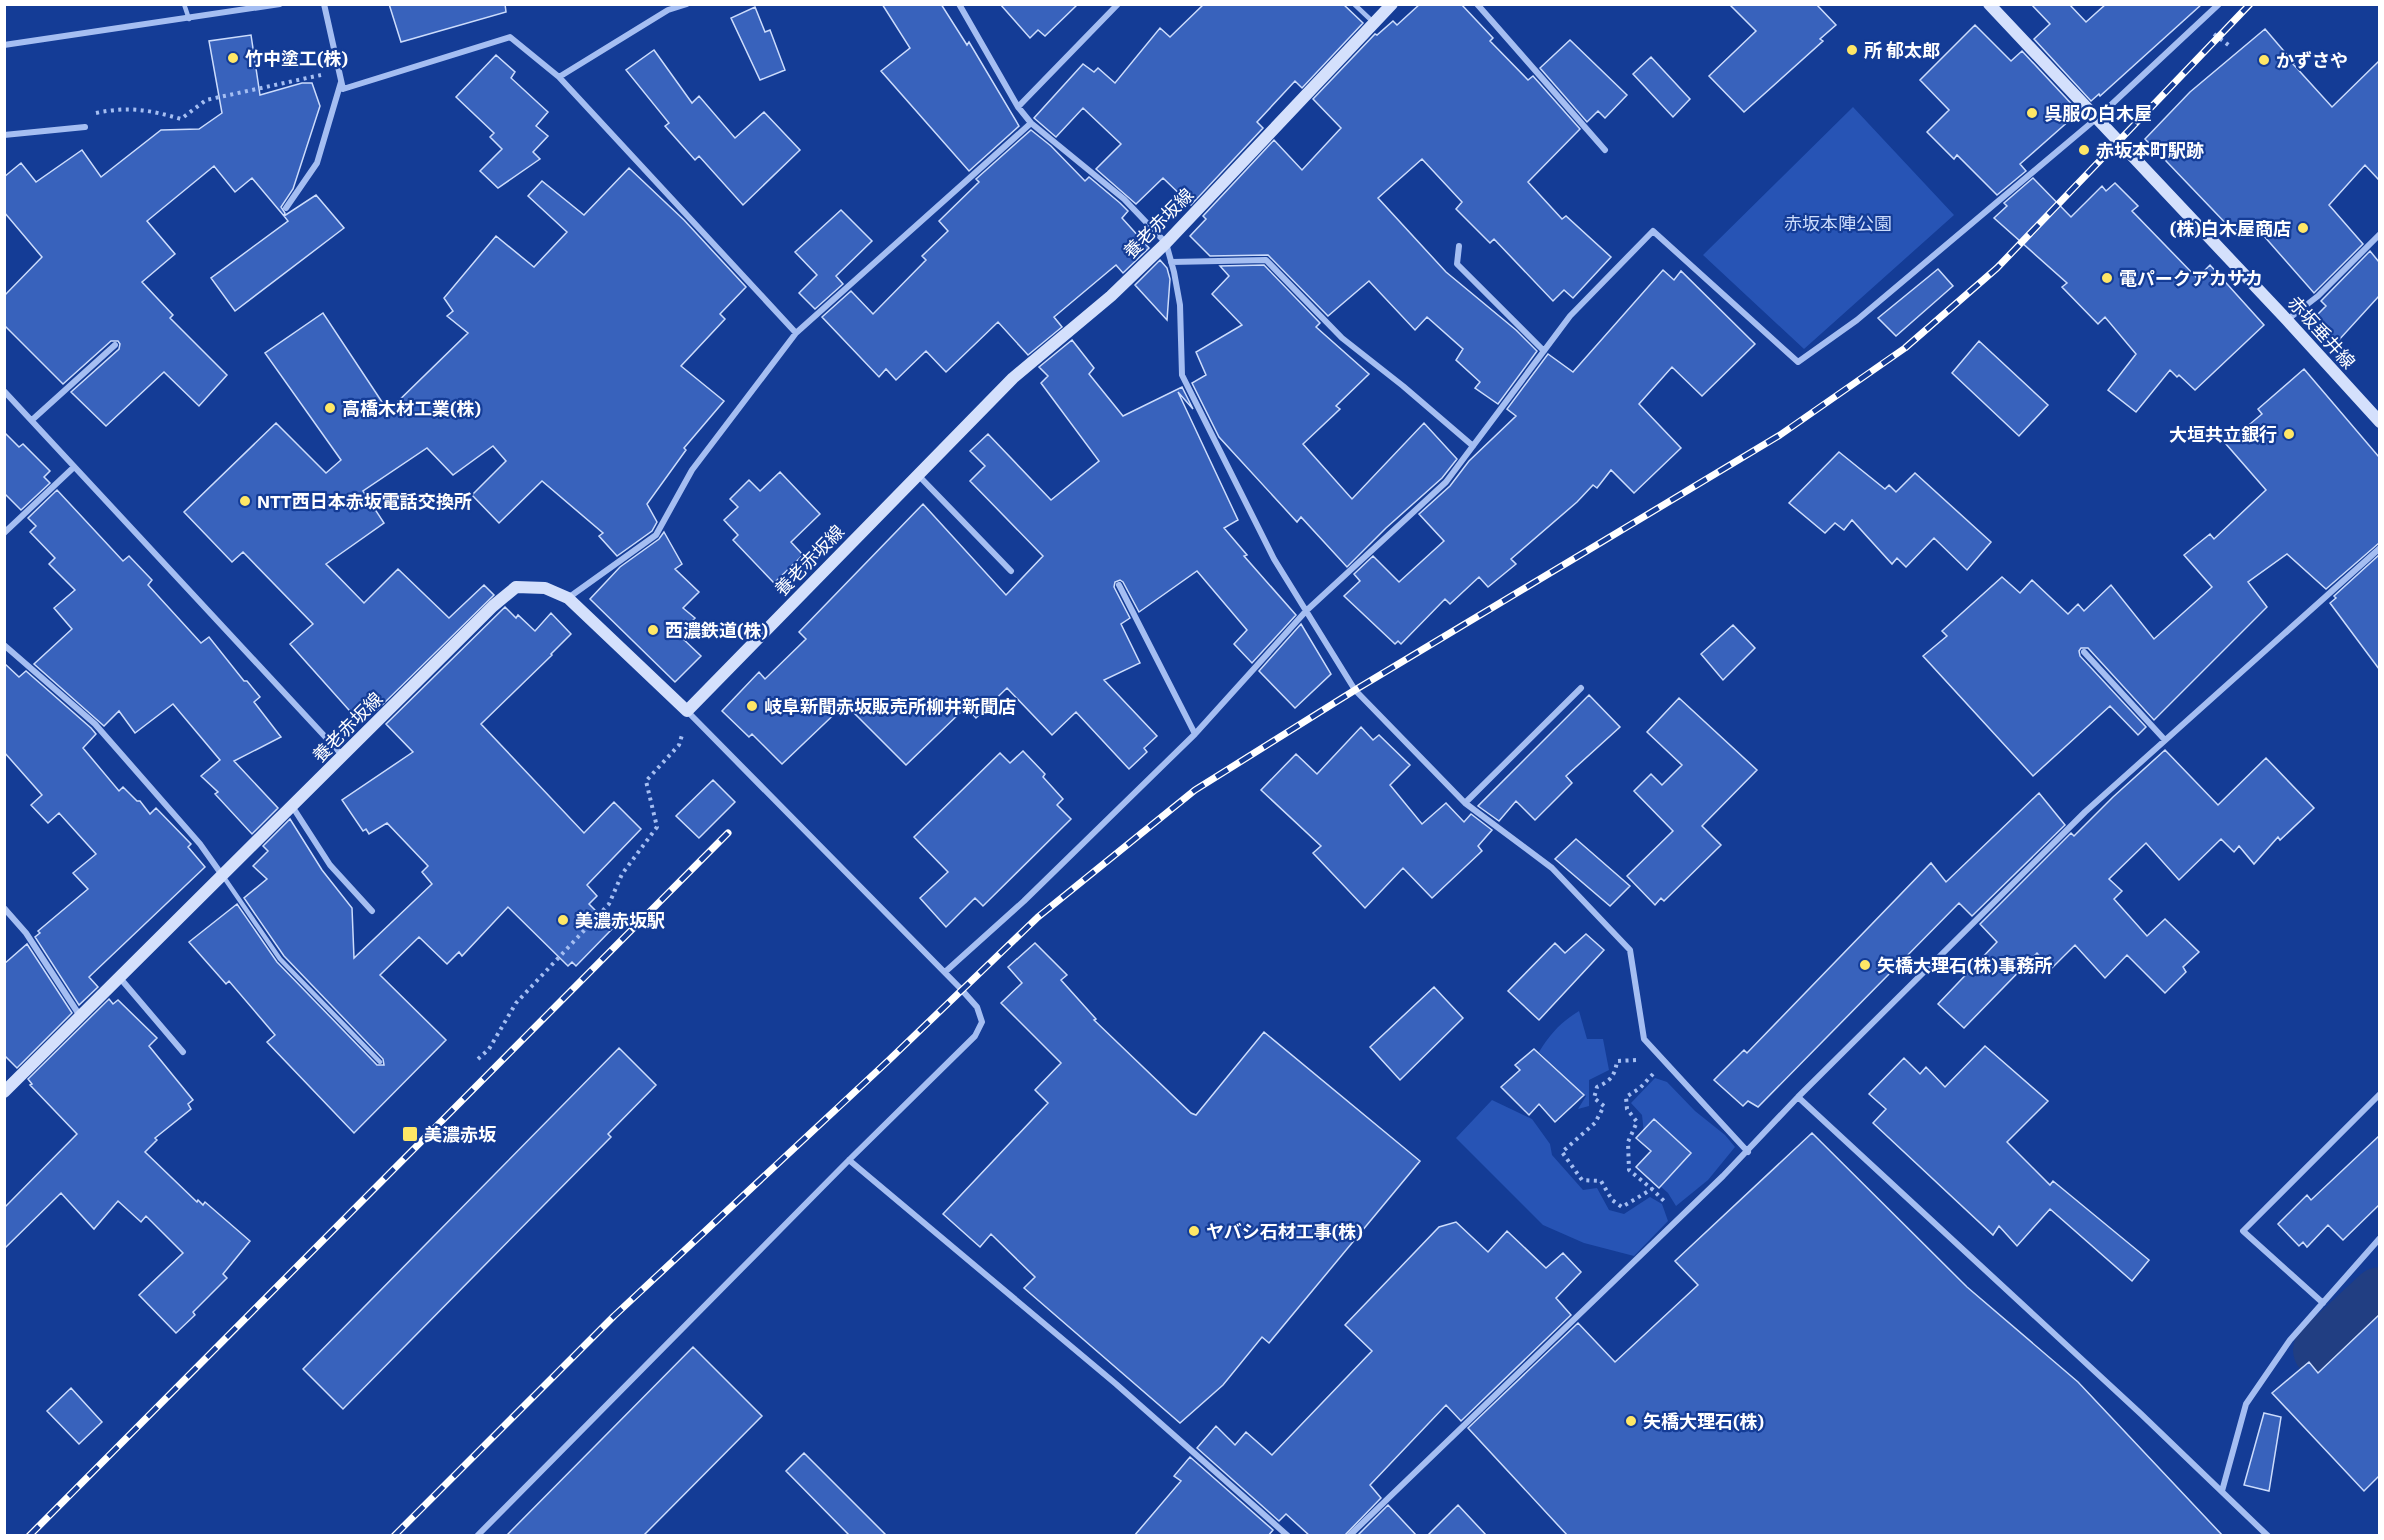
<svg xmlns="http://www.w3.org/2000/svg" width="2384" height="1540" viewBox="0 0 2384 1540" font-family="'Exo 2','Noto Sans JP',sans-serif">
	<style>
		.green { fill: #2754b5 }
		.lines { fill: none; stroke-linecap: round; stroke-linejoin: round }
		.river { stroke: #213e82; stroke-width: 58 }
		.building { fill: #3862bc; stroke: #ccdcfc; stroke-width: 1.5 }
		.path { stroke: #a5bef2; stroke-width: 4; stroke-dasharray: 3 4.5; stroke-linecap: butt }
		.service { stroke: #a5bef2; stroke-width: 4.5 }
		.minor { stroke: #a5bef2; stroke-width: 6 }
		.secondary { stroke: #d4e0fc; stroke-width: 12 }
		.rail-casing { stroke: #fff; stroke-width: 7 }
		.rail { stroke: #143c96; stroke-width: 4.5; stroke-dasharray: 14; stroke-linecap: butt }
		.poi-dot { fill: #ffe766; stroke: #143c96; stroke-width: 2 }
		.labels { text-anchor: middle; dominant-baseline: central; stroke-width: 4.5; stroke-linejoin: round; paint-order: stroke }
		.poi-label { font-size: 18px; font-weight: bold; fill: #fff; stroke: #143c96; text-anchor: start }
		.street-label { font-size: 18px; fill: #fff; stroke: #143c96 }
		.park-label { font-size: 18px; fill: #ccdcfc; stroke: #143c96 }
	</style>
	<rect width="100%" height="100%" fill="#143c96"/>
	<path class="green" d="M1853,107L1954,215L1804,349L1703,255Z
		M1579,1011L1587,1039H1603L1609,1070L1589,1080V1106L1578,1109L1586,1096L1539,1052C1550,1034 1561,1022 1579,1011Z
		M1655,1078L1667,1082L1695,1111L1725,1135L1735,1147L1708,1180L1676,1206L1668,1193L1650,1177L1658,1152L1645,1142L1642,1115L1631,1103Z
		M1492,1100L1532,1119L1550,1144L1552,1155L1583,1190L1597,1188L1609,1210L1624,1214L1650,1197L1662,1204L1668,1221L1634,1256L1584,1243L1543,1225L1456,1138Z"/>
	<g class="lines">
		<path class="river" d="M2380,1296L2322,1350L2380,1412"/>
	</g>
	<path class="building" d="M389,4H505L506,12L401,42Z
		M882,4H941L967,45L969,42L1019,126L969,171L881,71L910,48Z
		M1000,4H1078L1045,36L1038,30L1030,38Z
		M1204,4H1343L1363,23L1302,88L1295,81L1257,122L1263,128L1191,205L1163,178L1136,204L1096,169L1121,144L1083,108L1056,137L1034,118L1083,64L1094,72L1098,68L1115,83L1160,28L1170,37Z
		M1420,4H1461L1493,38L1490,41L1528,80L1533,76L1580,129L1528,182L1562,219L1566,216L1611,257L1573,298L1564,290L1553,301L1494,239L1490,243L1456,209L1462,202L1422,159L1378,198L1446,272L1516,330L1537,351L1498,404L1475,388L1480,382L1456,360L1463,349L1427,317L1415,330L1369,281L1328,316L1268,255L1210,256L1190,236L1206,219L1203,216L1274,140L1302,170L1341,128L1313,99L1375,34L1377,35L1393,21L1397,25Z
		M1729,4H1816L1836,25L1820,39L1823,41L1744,112L1709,76L1756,31Z
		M2031,4H2069L2086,22L2106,4H2202L2100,96L2099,94L2091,101L2034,39L2050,24Z
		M755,7L765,32L770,30L785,70L760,80L731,18Z
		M1975,25L2011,61L2022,51L2079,112L2020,164L2026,171L1997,195L1957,155L1954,159L1927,132L1949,110L1920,80Z
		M2265,29L2294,63L2293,64L2332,107L2379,61V180L2365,165L2329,205L2363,244L2314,293L2249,219L2234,232L2145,139L2190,92Z
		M251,35L260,95L302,83H312L320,106L293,189L281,207L285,213L284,216L252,178L235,192L214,166L147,221L175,254L142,282L173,315L170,318L227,375L199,406L164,372L106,426L71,392L119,349L120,344L118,341H111L63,384L4,325V296L42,257L4,212V177L21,163L36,182L82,150L101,177L161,130L199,129L222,113L209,41Z
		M1570,40L1627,95L1605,118L1598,111L1587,122L1540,68Z
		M654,50L692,103L699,96L735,138L764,112L800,150L743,205L699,156L695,160L665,126L669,123L626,70Z
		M496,55L515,72L511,78L548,112L536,126L548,136L533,152L540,159L498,188L480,171L502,149L490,137L494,133L456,97Z
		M1651,57L1690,99L1673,117L1633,74Z
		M1031,130L1051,146L1085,181L1089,177L1120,203L1128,211L1122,218L1149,248L1123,273L1116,265L1054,317L1062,327L1028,355L998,322L946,372L926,351L896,380L886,369L879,377L822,317L851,291L873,314L926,260L922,256L948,231L939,221L979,182L976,179Z
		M629,168L684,220L746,287L720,314L725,319L681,366L724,401L684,448L686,450L647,504L657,522L652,531L617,556L599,536L603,533L542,481L499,523L472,495L506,461L493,446L453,475L427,448L363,491L384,523L326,564L364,603L398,569L449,618L484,585L494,595L375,712L371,707L357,719L290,644L313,624L243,552L232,562L184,512L276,423L326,473L341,460L265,353L323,313L388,411L468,333L447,316L453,311L444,298L496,236L534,267L567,232L528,196L542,181L584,215Z
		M2033,178L2071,217L2102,186L2106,191L2115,183L2138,206L2132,211L2197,278L2210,265L2264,325L2195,390L2179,375L2177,377L2170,370L2136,412L2108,390L2136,354L2105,317L2098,324L2062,287L2067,283L1994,218L2007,206L2004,203Z
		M316,195L344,228L235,311L211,278L288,221L284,216Z
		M841,210L872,241L836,276L843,284L815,309L799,293L817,275L795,252Z
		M2370,251L2379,262V296L2338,341L2314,318L2326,306L2321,301Z
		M1160,260L1167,268L1170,279L1167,320L1135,285Z
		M1264,265L1320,323L1316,327L1369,374L1336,406L1340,409L1303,444L1352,499L1424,423L1457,459L1442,478L1386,528L1347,567L1301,517L1297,522L1219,437L1192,383L1206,375L1196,352L1242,325L1212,294L1229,276L1220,266Z
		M1938,269L1953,286L1896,336L1878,318Z
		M1663,270L1674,280L1681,271L1755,344L1702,396L1672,367L1639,404L1681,448L1634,493L1611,470L1597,488L1593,485L1577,502L1511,559L1516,564L1488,587L1479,577L1450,604L1445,599L1401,644L1398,641L1395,644L1344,596L1360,581L1354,574L1373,556L1399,582L1444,541L1419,514L1450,486L1469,461L1516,416L1507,409L1548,354L1573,372Z
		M1072,340L1094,368L1089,374L1123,416L1182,387L1193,409L1178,392L1238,520L1224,528L1247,555L1244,556L1296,615L1252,663L1234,644L1247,630L1197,571L1139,612L1123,582L1120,580L1115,582L1114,587L1130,618L1121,624L1140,663L1104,680L1157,736L1144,748L1147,752L1129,769L1076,712L1052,735L1007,688L976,718L966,707L906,765L845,704L782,764L752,734L749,737L722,711L759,672L765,679L806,639L799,632L923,504L1006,595L1043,556L970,481L985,466L970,451L988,434L1051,500L1099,461L1041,383L1048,376L1039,367Z
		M1979,341L2048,405L2019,436L1952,373Z
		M2304,369L2379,457V543L2326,589L2287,554L2248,582L2267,607L2154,720L2088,648H2081L2079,651L2080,656L2146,727L2138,735L2110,706L2033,776L1923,656L1947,636L1942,631L2002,577L2020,593L2032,580L2068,614L2078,604L2084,611L2111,585L2154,639L2212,587L2184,555L2210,534L2214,539L2266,490L2226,444L2262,414L2258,409Z
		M4,432L19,447L23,444L50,471L44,477L50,483L21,510L4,493Z
		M1839,452L1885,489L1889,485L1896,492L1915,473L1991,542L1967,570L1934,538L1906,567L1897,558L1892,564L1852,520L1844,530L1835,523L1825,533L1789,503Z
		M780,472L820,514L791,542L803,555L774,583L733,540L738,535L724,520L738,507L730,499L749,480L760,491Z
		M57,490L123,561L129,556L152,580L148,585L201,643L209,637L244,681H247L260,697L254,702L281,737L234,761L278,808L252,834L215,794L218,792L201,776L220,760L173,704L135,733L119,711L104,726L34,664L72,629L54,608L75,590L49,564L55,558L30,532L36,526L28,518Z
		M664,532L682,564L675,569L699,592L683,608L695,618L679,635L701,656L675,682L590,599L620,567L659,539Z
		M2379,555V669L2330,603L2336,598L2334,596Z
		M505,607L516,618L518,615L535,631L551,613L571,634L551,654L552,655L481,724L584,833L614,802L641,829L587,885L597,896L589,904L613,928L576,966L572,962L568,966L508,907L462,956L459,952L447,964L419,937L380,975L446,1040L354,1133L267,1042L275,1035L229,981L226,984L189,942L237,904L277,962L377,1065H384L383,1059L284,956L244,898L267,879L253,866L268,851L263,846L290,819L322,870L352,908L354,958L432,884L422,872L428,866L387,823L369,834L366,829L363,831L342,800L413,752L386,724Z
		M1301,624L1331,674L1295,708L1259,671Z
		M1733,625L1755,648L1723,680L1701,654Z
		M4,663L19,677L26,671L91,728L96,734L83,748L119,791L123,787L137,801H140L150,814L156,808L191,844L188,847L205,867L89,977L98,987L79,1005L35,937L40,933L38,931L88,889L73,873L96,854L59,813L48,823L31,805L42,795L4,752Z
		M1589,695L1620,727L1566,776L1572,783L1535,820L1516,801L1499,821L1478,806Z
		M1679,698L1757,770L1702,826L1721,845L1664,901L1661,898L1655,905L1627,876L1673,831L1634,791L1651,774L1662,785L1682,765L1647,732Z
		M1361,727L1373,740L1379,735L1410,765L1390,785L1422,824L1446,803L1464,822L1471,814L1492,830L1478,846L1482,851L1432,898L1403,868L1365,908L1313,853L1321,846L1261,790L1296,754L1317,774Z
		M2165,750L2218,805L2266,758L2314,808L2280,840L2278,837L2254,864L2239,846L2234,852L2221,839L2179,880L2146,843L2109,879L2122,891L2114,899L2147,936L2165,919L2199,952L2183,967L2186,972L2165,993L2127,955L2105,978L2075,945L2051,969L2037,953L1964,1028L1938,1004L1997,942L1980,924L2071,833L2074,836L2113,797Z
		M1023,751L1045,774L1043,777L1063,799L1057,805L1071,819L983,906L975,898L946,927L920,898L948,872L914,837L1000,753L1010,763Z
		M713,780L735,802L699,838L676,816Z
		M2039,793L2065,825L1972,916L1959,903L1758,1107L1748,1101L1743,1106L1714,1080L1744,1050L1747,1053L1931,863L1946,882Z
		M1576,839L1630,886L1610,906L1555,859Z
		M1586,934L1604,950L1539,1020L1508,991L1555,943L1565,953Z
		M1035,943L1067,975L1061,980L1096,1019L1094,1020L1191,1113L1196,1115L1264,1032L1420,1161L1269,1343L1262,1337L1223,1385L1180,1423L1024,1288L1035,1277L991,1234L980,1247L943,1214L1048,1103L1035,1090L1061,1063L1001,1003L1022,983L1008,967Z
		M27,944L72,1013L17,1068L4,1055V964Z
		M1434,987L1463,1018L1400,1080L1370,1047Z
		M109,999L113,1004L118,1000L157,1038L149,1046L193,1100L188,1104L191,1109L155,1138L157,1140L145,1152L197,1202L198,1200L203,1205L205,1202L250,1241L223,1274L227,1278L193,1312L195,1315L176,1333L139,1295L183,1253L146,1216L141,1222L118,1201L94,1229L61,1193L4,1249V1208L77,1134L30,1085L32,1084L28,1079Z
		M1985,1046L2048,1101L2007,1142L2050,1185L2053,1181L2149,1260L2132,1281L2050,1209L2017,1246L1999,1226L1993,1235L1873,1123L1886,1109L1869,1094L1904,1058L1920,1074L1926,1067L1945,1087Z
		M619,1048L656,1085L608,1134L611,1137L343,1409L303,1369Z
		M1534,1049L1584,1095L1555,1122L1539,1104L1529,1115L1501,1087L1520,1070L1515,1065Z
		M1654,1119L1691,1153L1659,1188L1636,1167L1651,1151L1636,1138Z
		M1812,1133L1967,1287L2078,1382L2223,1536H1568L1468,1428L1578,1323L1615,1362L1698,1285L1675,1261Z
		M2379,1136V1205L2343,1240L2328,1225L2307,1247L2303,1242L2299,1246L2278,1224L2307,1195L2311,1200Z
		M1456,1222L1488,1252L1507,1231L1546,1268L1563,1253L1581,1272L1556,1298L1571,1315L1461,1421L1446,1405L1370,1485L1381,1498L1344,1536H1310L1286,1514L1279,1521L1197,1448L1216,1426L1235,1445L1246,1432L1272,1455L1372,1351L1345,1325L1439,1227Z
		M2379,1315V1476L2364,1491L2272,1393L2309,1362L2318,1373Z
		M693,1347L762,1416L643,1536H506Z
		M71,1388L102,1422L79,1444L47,1411Z
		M2264,1413L2281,1417L2269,1491L2244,1485Z
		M804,1453L887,1536H850L786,1471Z
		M1190,1457L1273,1530L1268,1536H1134L1181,1481L1174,1476Z
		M1388,1505L1417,1536H1357Z
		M1458,1505L1487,1536H1427Z"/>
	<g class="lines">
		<path class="path" d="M2214,34L2231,47
			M96,113C129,106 150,110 181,119L206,100L321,75
			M478,1059L489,1049L516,1003L609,904L622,874L657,827L646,781L679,745L682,735
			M1636,1060L1617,1061C1615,1075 1611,1081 1597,1087L1594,1098L1604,1106L1595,1123L1562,1152L1582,1180L1601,1181L1612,1200L1622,1207L1652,1189
			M1653,1074L1640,1088L1626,1097L1627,1109L1637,1122L1628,1142L1629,1170L1652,1189L1666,1203"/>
		<path class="service" d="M184,4L189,19
			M1354,4L1372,21
			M223,876L280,959L380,1062"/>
		<path class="minor" d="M324,4L343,89L510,37L559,77L796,333
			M959,4L1018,107L1031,123L1124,199L1166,243L1174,272L1180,305L1182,375L1274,559L1355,690L1465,803L1552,868L1630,950L1644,1039L1748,1152
			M1477,4L1605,150
			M4,45L280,4
			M559,77L668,10L687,4
			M1018,107L1118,4
			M4,135L85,127
			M286,208L317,163L341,82
			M1459,246L1457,264L1544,351
			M1171,262L1266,260L1342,338L1403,386L1473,446
			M2287,320L2318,296L2380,234
			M4,391L343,756
			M32,420L115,345
			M918,475L1011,571
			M4,533L74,467
			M1119,585L1195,734
			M568,598L656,535L692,470L796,333L1031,123
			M4,645L95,724L200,844L222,875
			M2084,652L2164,739
			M1465,803L1581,688
			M292,806L330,865L372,911
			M4,908L26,933L80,1016
			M945,972L1024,901L1195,734L1306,611L1446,482L1570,316L1653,231L1798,362L1857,320L2097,118L2219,4
			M120,978L183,1052
			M1798,1097L2141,1414L2268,1536
			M849,1160L1116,1384L1288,1536
			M2323,1303L2243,1231L2380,1094
			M2222,1491L2246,1404L2290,1340L2380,1238
			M477,1536L849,1160L975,1036L982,1022L977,1007L961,989L687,711
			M1349,1536L1723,1176L1798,1097L2085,812L2380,548"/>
		<path class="secondary" d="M1989,4L2287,320L2380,422
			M4,1092L493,606L516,587L545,588L568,598L687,711L1013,378L1111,296L1166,243L1392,4"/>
		<defs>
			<path id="rail" d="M29,1536L728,833
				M394,1536L614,1316L889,1060L1038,917L1195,790L1355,690L1780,435L1905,348L1997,268L2250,4"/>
		</defs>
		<use href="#rail" class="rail-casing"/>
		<use href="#rail" class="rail"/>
	</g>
	<g class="poi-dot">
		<circle cx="1852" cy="50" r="6"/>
		<circle cx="233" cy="58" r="6"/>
		<circle cx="2264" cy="60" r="6"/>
		<circle cx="2032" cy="113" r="6"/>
		<circle cx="2084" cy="150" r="6"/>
		<circle cx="2303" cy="228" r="6"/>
		<circle cx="2107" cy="278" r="6"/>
		<circle cx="330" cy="408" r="6"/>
		<circle cx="2289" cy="434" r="6"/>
		<circle cx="245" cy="501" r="6"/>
		<circle cx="653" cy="630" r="6"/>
		<circle cx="752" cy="706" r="6"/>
		<circle cx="563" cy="920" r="6"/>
		<circle cx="1865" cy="965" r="6"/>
		<rect x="402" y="1126" width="16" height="16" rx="3"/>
		<circle cx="1194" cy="1231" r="6"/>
		<circle cx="1631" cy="1421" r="6"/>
	</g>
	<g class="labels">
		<g class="poi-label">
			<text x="1864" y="50">所 郁太郎</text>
			<text x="245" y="58">竹中塗工(株)</text>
			<text x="2276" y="60">かずさや</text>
			<text x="2044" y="113">呉服の白木屋</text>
			<text x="2096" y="150">赤坂本町駅跡</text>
			<text x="2291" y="228" text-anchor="end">(株)白木屋商店</text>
			<text x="2119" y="278">電パークアカサカ</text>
			<text x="342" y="408">高橋木材工業(株)</text>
			<text x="2277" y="434" text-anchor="end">大垣共立銀行</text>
			<text x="257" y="501">NTT西日本赤坂電話交換所</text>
			<text x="665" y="630">西濃鉄道(株)</text>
			<text x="764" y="706">岐阜新聞赤坂販売所柳井新聞店</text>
			<text x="575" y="920">美濃赤坂駅</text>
			<text x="1877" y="965">矢橋大理石(株)事務所</text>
			<text x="424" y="1134">美濃赤坂</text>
			<text x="1206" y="1231">ヤバシ石材工事(株)</text>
			<text x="1643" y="1421">矢橋大理石(株)</text>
		</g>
		<g class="street-label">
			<text transform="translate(1158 223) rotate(-45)">養老赤坂線</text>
			<text transform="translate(2322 332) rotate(48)">赤坂垂井線</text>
			<text transform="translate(809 560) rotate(-46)">養老赤坂線</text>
			<text transform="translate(347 727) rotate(-45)">養老赤坂線</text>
		</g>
		<g class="park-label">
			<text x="1838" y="223">赤坂本陣公園</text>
		</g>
	</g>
	<rect width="2384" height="1540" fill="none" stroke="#ffffff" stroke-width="12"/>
</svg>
